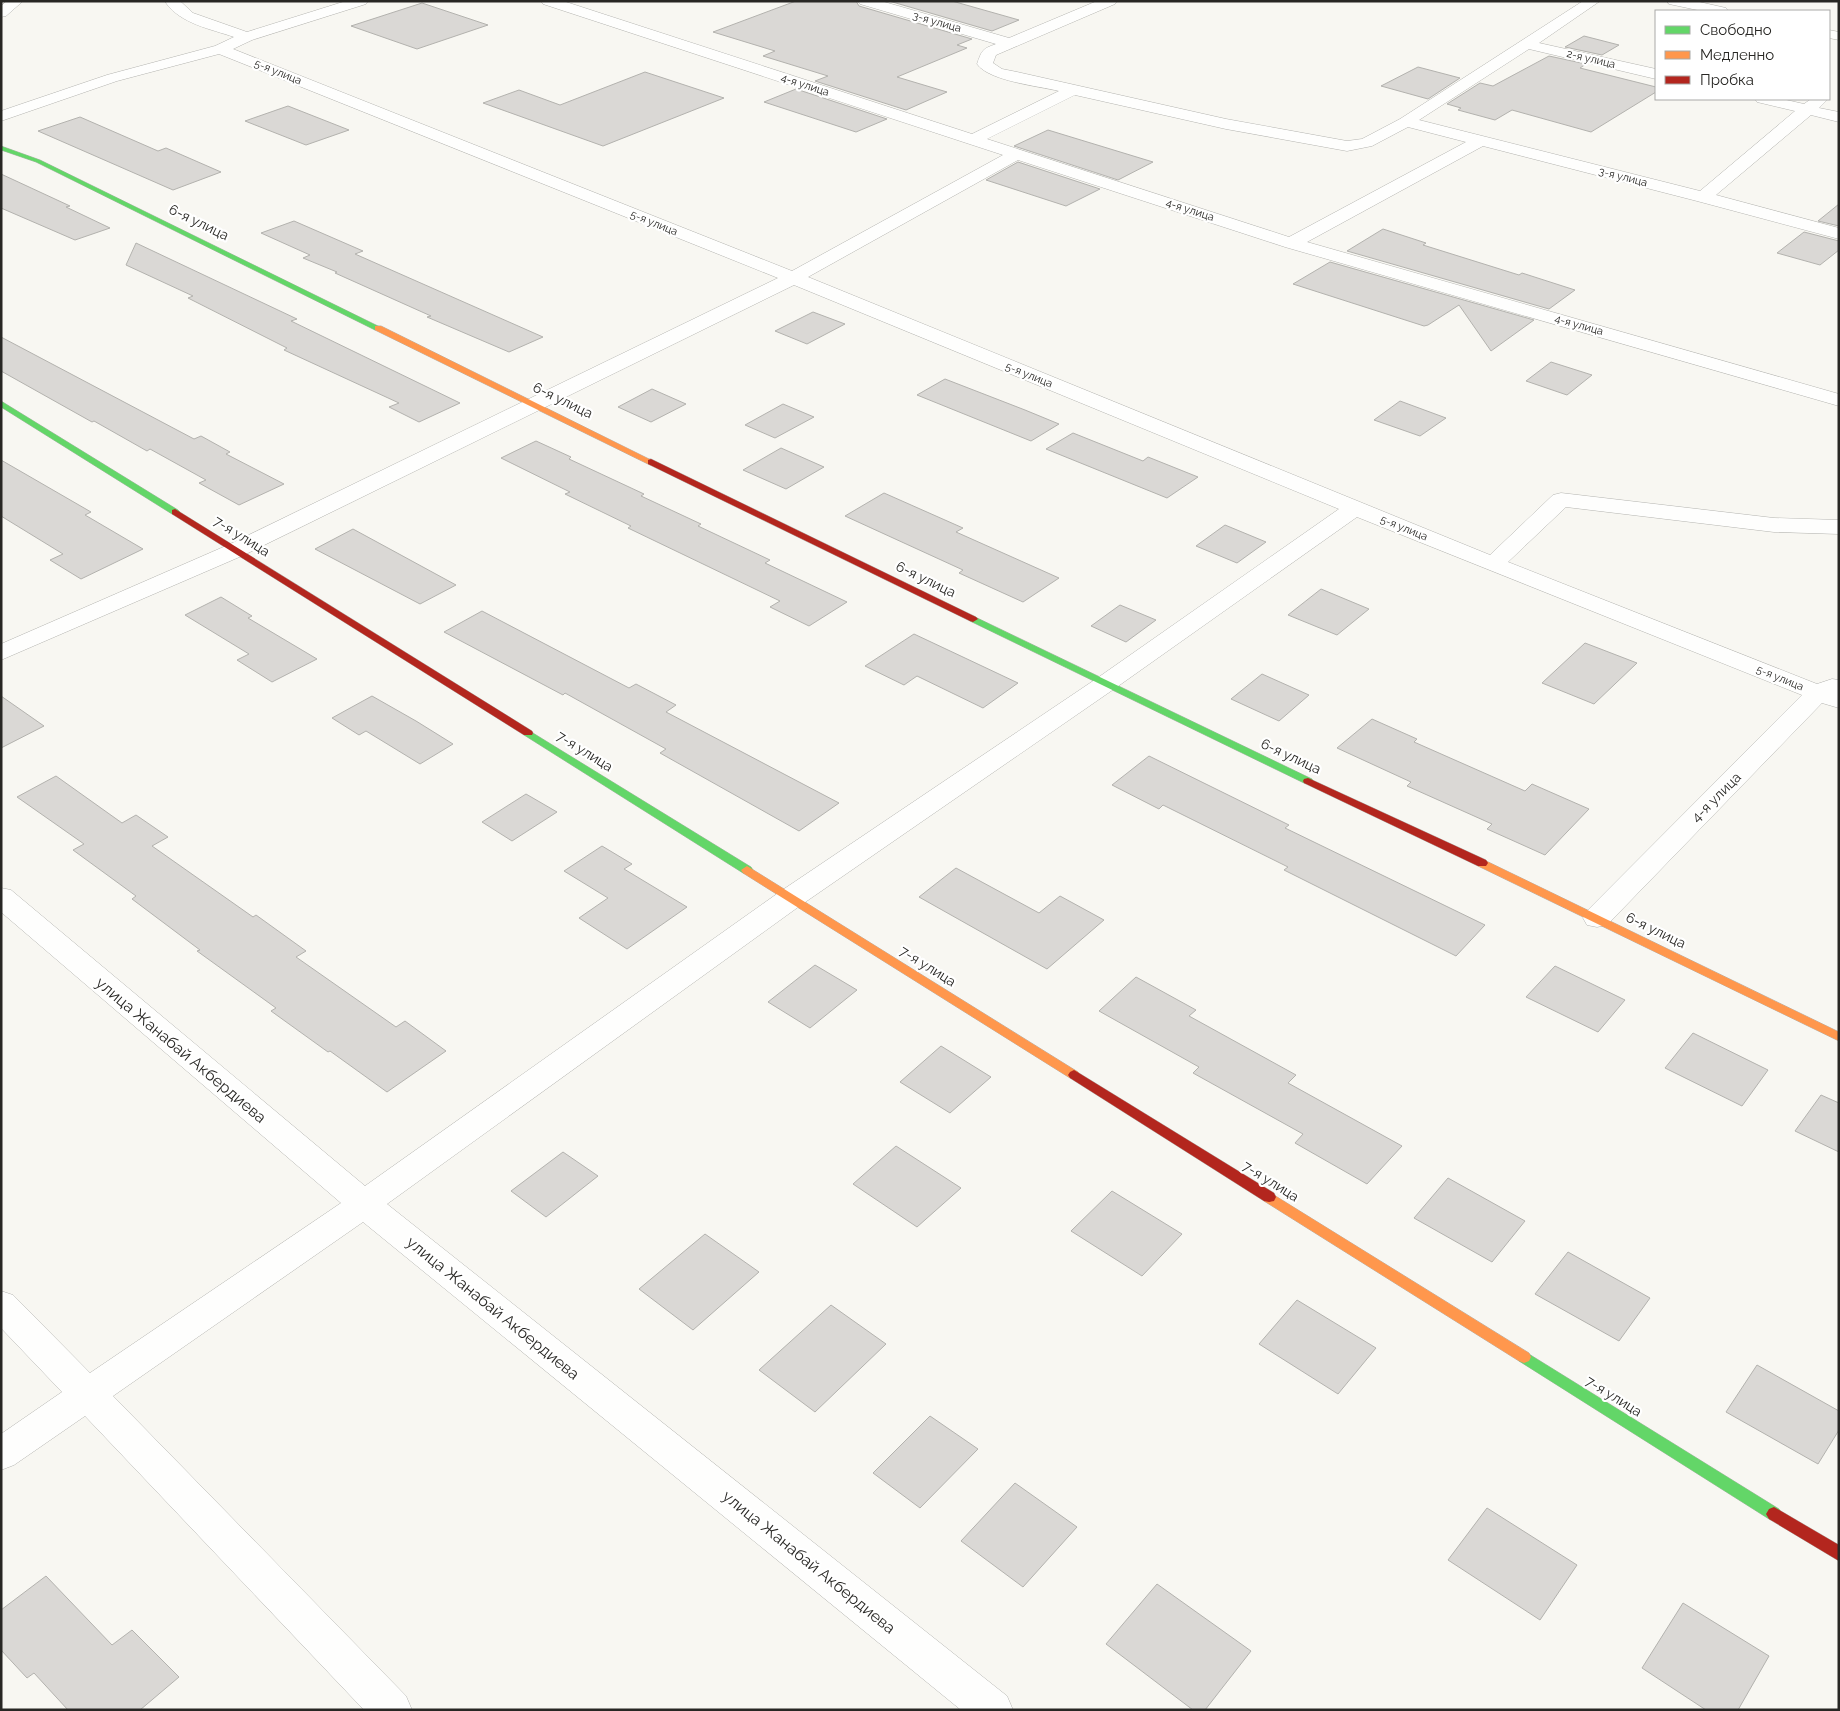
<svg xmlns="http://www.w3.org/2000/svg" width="1840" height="1711" viewBox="0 0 1840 1711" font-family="Raleway,sans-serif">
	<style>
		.building { fill: #dad8d5; stroke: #b3b2ae }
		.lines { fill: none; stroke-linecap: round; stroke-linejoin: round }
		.street-casing { stroke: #b4b4b0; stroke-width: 1 }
		.fast-casing { stroke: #b4b4b0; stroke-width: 1 }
		.slow-casing { stroke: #b4b4b0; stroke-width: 1 }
		.jam-casing { stroke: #b4b4b0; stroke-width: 1 }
		.street { fill: #fefefd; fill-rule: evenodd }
		.fast { fill: #63d668; fill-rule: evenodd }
		.slow { fill: #ff974d; fill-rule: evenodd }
		.jam { fill: #b3261e; fill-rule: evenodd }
		.labels { text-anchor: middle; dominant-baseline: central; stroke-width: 4.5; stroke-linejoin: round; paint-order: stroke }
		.far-street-label { font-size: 11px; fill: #282724; stroke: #fff }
		.street-label { font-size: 14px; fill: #282724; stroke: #fff }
		.near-street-label { font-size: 16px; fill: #282724; stroke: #fff }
	</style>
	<rect width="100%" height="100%" fill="#f8f7f2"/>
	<path class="building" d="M796,1H856L859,6L972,39L957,45L967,48L897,77L947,92L906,110L815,81L828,76L763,56L775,51L713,32Z
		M889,1H952L1019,20L992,31Z
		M422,3L488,25L417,49L351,26Z
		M1584,36L1619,45L1602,55L1565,47Z
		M1549,56L1586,64L1580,68L1656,87V92L1591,132L1512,110L1495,120L1458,110L1461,108L1447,104L1480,83L1493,86Z
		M1418,67L1460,78L1428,99L1381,86Z
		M645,72L724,98L603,146L483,103L519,90L560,105Z
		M796,89L887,119L856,132L764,102Z
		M288,106L349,130L306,145L245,121Z
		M80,117L158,151L166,148L221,172L173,190L38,131Z
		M1048,130L1153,162L1118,180L1014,146Z
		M1018,162L1100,189L1066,206L986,180Z
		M1,174L70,206L66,207L110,228L75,240L1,208Z
		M1839,204V226L1818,221Z
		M294,221L363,251L355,254L543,337L509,352L427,317L431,316L335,273L337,272L303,258L310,255L261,233Z
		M1383,229L1426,243L1423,245L1519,275L1522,273L1575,290L1549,309L1347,251Z
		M1804,232L1839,241V250L1820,265L1777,253Z
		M136,243L297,319L291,321L460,403L419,422L389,407L399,403L284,350L287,348L188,298L193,296L126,265Z
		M1330,262L1534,320L1491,351L1459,305L1428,325L1424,326L1293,284Z
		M813,312L845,324L807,344L775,331Z
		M1,337L194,439L201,436L230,452L226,454L284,484L239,505L199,483L206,480L150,449L147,451L94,421L92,422L1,371Z
		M1551,362L1592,375L1567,395L1526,381Z
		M945,379L1025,410L1059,424L1031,441L917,395Z
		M652,389L686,404L651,422L618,407Z
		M1400,401L1446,418L1420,436L1374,420Z
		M783,404L814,417L775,438L745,425Z
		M1073,433L1143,461L1148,457L1198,477L1167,498L1046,449Z
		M536,441L571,457L569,459L644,494L641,496L701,524L698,526L770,560L765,563L847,602L809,626L770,607L780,601L628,528L631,526L565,494L570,492L501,458Z
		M781,448L824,467L786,489L743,470Z
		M1,460L91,512L85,515L143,549L81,579L50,560L63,554L1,516Z
		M884,493L963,528L956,532L1059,578L1023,602L959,573L963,570L845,516Z
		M1225,525L1266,542L1237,563L1196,546Z
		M353,529L388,548L456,585L420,604L315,549Z
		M1321,589L1369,609L1337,635L1288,615Z
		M221,597L252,616L248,618L317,659L272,682L237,660L249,654L185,615Z
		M1120,605L1156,620L1126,642L1091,626Z
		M482,611L629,688L636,684L676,705L666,712L839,803L799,831L660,753L666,749L565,693L563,695L444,632Z
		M914,634L965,658L1018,683L983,708L917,676L904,685L865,666Z
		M1585,643L1637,663L1594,704L1542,683Z
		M1262,674L1309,695L1279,721L1231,699Z
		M1,696L44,726L1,748Z
		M372,696L416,721L453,744L420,764L366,731L359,735L332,718Z
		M1372,719L1417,739L1414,742L1525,791L1532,784L1589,809L1545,855L1487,829L1492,824L1407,786L1411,782L1337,748Z
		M1149,756L1289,825L1285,828L1485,925L1456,956L1284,870L1288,867L1163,805L1159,809L1112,785Z
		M56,776L122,823L136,815L168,837L152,846L253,917L256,915L306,951L296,957L396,1027L405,1021L446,1051L387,1092L330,1051L328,1052L271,1011L276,1008L197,951L200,950L132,899L136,896L73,850L84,844L17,797Z
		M526,794L557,812L512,841L482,822Z
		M602,846L632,864L624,869L687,907L627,949L579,918L608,898L564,871Z
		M956,868L1039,913L1060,896L1104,920L1047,969L919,897Z
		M815,965L857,990L810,1028L768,1002Z
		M1555,966L1625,1000L1598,1032L1526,997Z
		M1136,977L1196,1010L1189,1016L1296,1075L1288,1083L1402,1146L1367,1184L1295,1143L1303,1134L1193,1073L1199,1067L1099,1011Z
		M1693,1033L1768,1070L1742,1106L1665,1068Z
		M941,1046L991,1077L950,1113L900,1082Z
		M1821,1095L1839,1103V1152L1795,1131Z
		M896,1146L961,1188L917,1227L853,1184Z
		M563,1152L598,1176L546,1217L511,1191Z
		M1448,1178L1525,1221L1492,1262L1414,1218Z
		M1112,1191L1182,1234L1142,1276L1071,1231Z
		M705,1234L759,1272L693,1330L639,1289Z
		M1568,1252L1650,1298L1619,1341L1535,1294Z
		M1297,1300L1376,1348L1338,1394L1259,1344Z
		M831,1305L886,1344L815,1412L759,1370Z
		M1757,1365L1839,1411V1430L1818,1464L1726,1412Z
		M930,1416L978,1449L920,1508L873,1473Z
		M1015,1483L1077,1527L1023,1587L961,1541Z
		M1487,1508L1577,1565L1540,1620L1448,1560Z
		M46,1576L112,1645L132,1630L179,1677L140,1710H68L34,1673L27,1678L1,1650V1610Z
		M1157,1584L1251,1651L1205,1710H1193L1106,1644Z
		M1683,1603L1769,1656L1738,1710H1706L1642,1668Z"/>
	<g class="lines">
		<defs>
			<path id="street" d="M7,1H23L6,16L1,17V6Z
				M167,1H180L193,13L247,32L346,1H368L366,4L252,40L233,49L792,271L1003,155L543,4L541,1H563L972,134L1059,91C1038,86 989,81 977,64C982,50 982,49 996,44L860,4L858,1H881L1009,38L1097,1H1117L1115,4L996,55L993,63L1002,69L1017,72L1226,119L1347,141L1362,139L1400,119L1583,1H1600L1539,43L1656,69V79L1529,49L1419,120L1700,191L1795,111L1757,102L1755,99H1782L1804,104L1811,99H1828L1819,108L1839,112V122L1811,115L1716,195L1839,228V239L1697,201L1483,146L1307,242L1839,394V406L1285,247L1018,160L808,277L1490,555L1553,495L1561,493L1774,518L1839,520V534L1774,532L1566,507L1508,562L1817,684L1832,679L1839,680V708L1822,703L1607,925L1597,927L1587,925L1583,918L1587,911L1802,695L1357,517L1114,689L801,905L387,1204L1007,1696L1013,1710H961L363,1222L113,1396L406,1696L412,1710H364L85,1416L14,1465L1,1470V1434L62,1392L1,1328V1291L13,1295L90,1373L341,1203L1,912V888L11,890L365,1186L781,891L1096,679L1339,509L794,285L244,555L1,660V644L228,545L778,278L219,54L117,81L1,121V111L107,75L215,46L234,37C211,29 181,24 166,3ZM1075,95L1226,129L1347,151L1372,146L1408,127L1466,142L1289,237L987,139Z
				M1667,1H1695L1726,8L1728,11H1702L1669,4Z
				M1829,30L1839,32V40L1829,38Z"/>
			<path id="fast" d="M1,146L40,160L382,328L375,330L36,162L1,150Z
				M1,401L178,510L180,512L178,514H172L1,407Z
				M973,616L1312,779L1313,781L1308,784L1304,783L970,621L968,619Z
				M528,730L751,867L753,870L747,874L743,873L524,735L523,733Z
				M1524,1351L1779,1509L1782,1514L1779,1519L1774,1521L1769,1519L1519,1361L1517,1357L1519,1353Z"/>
			<path id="slow" d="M375,326H381L655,462L651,465L648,464L375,330Z
				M1482,859L1839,1032V1041L1478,866L1476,863L1478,860Z
				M747,866L1078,1072L1080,1075L1078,1078H1070L743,873L741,870Z
				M1269,1192L1529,1353L1531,1357L1529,1361L1524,1363L1519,1361L1264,1201L1262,1197L1264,1193Z"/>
			<path id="jam" d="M651,459L976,617L978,619L973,622L970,621L648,464V460Z
				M175,509L532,731L533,733L532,735H524L172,514V510Z
				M1308,778L1486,860L1488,863L1486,866H1478L1304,783L1303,781L1304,779Z
				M1074,1070L1274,1193L1276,1197L1274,1201L1269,1202L1264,1201L1070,1078L1068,1075L1070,1072Z
				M1774,1507L1839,1545V1561L1769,1519L1766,1514L1769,1509Z"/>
		</defs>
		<use href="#street" class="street-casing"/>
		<use href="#fast" class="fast-casing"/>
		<use href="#slow" class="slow-casing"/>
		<use href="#jam" class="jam-casing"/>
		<use href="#street" class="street"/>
		<use href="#fast" class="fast"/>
		<use href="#slow" class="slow"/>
		<use href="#jam" class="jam"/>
	</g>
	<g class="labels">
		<g class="far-street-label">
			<text transform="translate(937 22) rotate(16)">3-я улица</text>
			<text transform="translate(1591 59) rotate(13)">2-я улица</text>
			<text transform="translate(278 72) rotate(22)">5-я улица</text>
			<text transform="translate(805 85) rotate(18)">4-я улица</text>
			<text transform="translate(1623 177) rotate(14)">3-я улица</text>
			<text transform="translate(1190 210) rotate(18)">4-я улица</text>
			<text transform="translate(654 223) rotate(22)">5-я улица</text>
			<text transform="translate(1579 325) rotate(16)">4-я улица</text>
			<text transform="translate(1029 375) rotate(22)">5-я улица</text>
			<text transform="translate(1404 528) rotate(22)">5-я улица</text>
			<text transform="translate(1780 678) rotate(22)">5-я улица</text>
		</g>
		<g class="street-label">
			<text transform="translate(199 222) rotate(26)">6-я улица</text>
			<text transform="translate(563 400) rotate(26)">6-я улица</text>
			<text transform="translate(242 536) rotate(32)">7-я улица</text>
			<text transform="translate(926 579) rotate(26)">6-я улица</text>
			<text transform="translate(585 751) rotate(32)">7-я улица</text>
			<text transform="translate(1291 756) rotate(25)">6-я улица</text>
			<text transform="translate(1716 797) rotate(-45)">4-я улица</text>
			<text transform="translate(1656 930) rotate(26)">6-я улица</text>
			<text transform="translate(928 966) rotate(32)">7-я улица</text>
			<text transform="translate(1271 1181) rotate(32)">7-я улица</text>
			<text transform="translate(1614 1396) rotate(32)">7-я улица</text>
		</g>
		<g class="near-street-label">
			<text transform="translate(181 1050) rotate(40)">улица Жанабай Акбердиева</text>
			<text transform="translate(493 1308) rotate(39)">улица Жанабай Акбердиева</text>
			<text transform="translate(809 1562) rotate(39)">улица Жанабай Акбердиева</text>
		</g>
	</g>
	<rect width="1840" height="1711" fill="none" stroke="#282724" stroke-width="5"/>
	<rect x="1655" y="10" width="175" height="90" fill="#ffffff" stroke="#a9a9a7"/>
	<rect x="1665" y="26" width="25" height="8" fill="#63d668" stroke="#a9a9a7"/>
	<text x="1700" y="35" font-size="15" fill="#282724">Свободно</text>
	<rect x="1665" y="51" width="25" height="8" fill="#ff974d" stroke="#a9a9a7"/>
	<text x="1700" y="60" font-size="15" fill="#282724">Медленно</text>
	<rect x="1665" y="76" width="25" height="8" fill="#b3261e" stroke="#a9a9a7"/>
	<text x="1700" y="85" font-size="15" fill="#282724">Пробка</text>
</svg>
